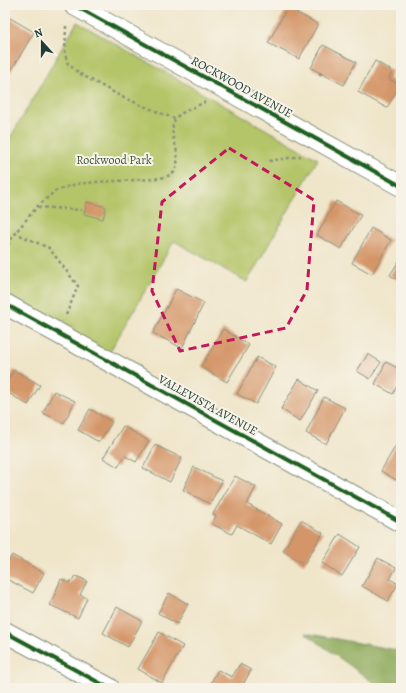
<svg xmlns="http://www.w3.org/2000/svg" width="406" height="693" viewBox="0 0 406 693" font-family="Alegreya,serif">
	<style>
		.green { fill: #b4c467; stroke: #6a804e }
		.forest { fill: #8faa5c; stroke: #577448 }
		.building { fill: #d49567 }
		.lines { fill: none; stroke-linecap: round; stroke-linejoin: round }
		.minor-casing { stroke: #87917e; stroke-width: 22 }
		.path { stroke: #87917e; stroke-width: 2.5; stroke-dasharray: 3 3; stroke-linecap: butt }
		.minor { stroke: #fff; stroke-width: 20 }
		.cycleway-casing { stroke: #f7f3e8; stroke-width: 6 }
		.cycleway { stroke: #1b5e20; stroke-width: 4 }
		.marked { fill: none; stroke: #c2185b; stroke-width: 3; stroke-dasharray: 8 5; stroke-linejoin: round }
		.labels { text-anchor: middle; dominant-baseline: central; stroke-width: 4; stroke-linejoin: round; paint-order: stroke }
		.street-label { font-size: 12px; fill: #1f3d34; stroke: #f7f3e8 }
		.park-label { font-size: 12px; fill: #3d583e; stroke: #f7f3e8 }
	</style>
	<rect width="100%" height="100%" fill="#f7f3e8"/>
	<filter id="ink" filterUnits="userSpaceOnUse"><feTurbulence type="fractalNoise" baseFrequency=".025" numOctaves="2"/><feDisplacementMap in="SourceGraphic" scale="8" xChannelSelector="R" yChannelSelector="G"/><feConvolveMatrix kernelMatrix="1 2 1 2 8 2 1 2 1" color-interpolation-filters="sRGB"/></filter>
	<filter id="wash" filterUnits="userSpaceOnUse"><feTurbulence type="fractalNoise" baseFrequency=".012" numOctaves="4" result="noise"/><feDisplacementMap in="SourceGraphic" scale="16" xChannelSelector="R" yChannelSelector="G"/><feGaussianBlur stdDeviation="0.9" result="paint"/><feColorMatrix in="noise" values="0 0 0 0 0 0 0 0 0 0 0 0 0 0 0 0 0 1.4 0 .05"/><feComposite in="paint" operator="in"/></filter>
	<g filter="url(#wash)">
		<rect width="100%" height="100%" fill="#efe5c9"/>
		<path class="green" d="M77,22L318,159L247,282L174,241L109,353L5,294V147Z"/>
		<path class="forest" d="M305,633L401,651V688H381Z"/>
		<g id="blocks">
			<path class="building" d="M287,8L318,24L299,59L268,43Z
				M5,15L34,32L5,81Z
				M323,45L356,62L344,85L311,68Z
				M375,61L392,71L389,79L400,85L387,108L358,92Z
				M336,201L361,215L341,249L317,235Z
				M87,202L106,207L103,219L84,214Z
				M371,228L391,240L372,274L352,263Z
				M401,258V282L390,275Z
				M176,289L204,303L182,348L153,333Z
				M223,329L249,345L227,382L201,367Z
				M368,354L381,362L370,379L357,371Z
				M257,357L276,367L256,404L237,394Z
				M386,362L401,370V378L393,394L375,384Z
				M14,370L40,385L28,405L5,391V385Z
				M299,379L318,391L300,421L281,409Z
				M54,391L75,401L64,423L43,413Z
				M324,397L345,408L326,444L306,433Z
				M90,409L112,422L99,442L78,430Z
				M123,426L149,441L136,462L125,456L118,467L103,458Z
				M399,440L401,441V483L381,471Z
				M155,445L182,458L170,482L143,468Z
				M194,467L222,481L210,504L183,490Z
				M235,476L256,487L247,504L282,524L271,544L237,525L232,534L212,524L216,516L213,514Z
				M301,520L323,533L304,564L283,551Z
				M340,534L360,547L342,576L322,563Z
				M12,555L44,573L33,593L5,578V567Z
				M378,558L396,568L390,579L398,584L388,601L362,586Z
				M76,576L87,581L80,595L87,598L78,618L50,605L61,579L69,583Z
				M169,593L188,604L177,624L158,613Z
				M117,607L142,621L128,647L103,633Z
				M159,632L183,646L162,683L138,669Z
				M240,664L251,670L241,688H208L218,670L232,677Z"/>
		</g>
	</g>
	<g filter="url(#ink)">
		<use href="#blocks" fill-opacity="0" stroke="#87917e" stroke-width="1"/>
		<g class="lines">
			<defs>
				<path id="minor" d="M74,5L401,186
					M5,304L401,522
					M5,632L109,688"/>
			</defs>
			<use href="#minor" class="minor-casing"/>
			<path class="path" d="M66,26V27L65,54L68,64L82,75L124,98L175,119
				M319,73L324,76
				M269,161L301,156
				M38,207L82,210
				M5,250L15,233
				M66,315L78,286L49,248L15,233L37,207L55,191L76,184L96,182L154,179L166,177L175,172C177,166 178,160 177,153C175,141 167,124 179,115C186,110 197,106 205,102"/>
			<use href="#minor" class="minor"/>
			<defs>
				<path id="cycleway" d="M74,5L401,186
					M5,304L401,522
					M5,632L109,688"/>
			</defs>
			<use href="#cycleway" class="cycleway-casing"/>
			<use href="#cycleway" class="cycleway"/>
		</g>
	</g>
	<path class="marked" d="M229,148L314,200L307,290L286,328L180,351L152,291L162,202Z"/>
	<g class="labels">
		<g class="street-label">
			<text transform="translate(242 87) rotate(29)">ROCKWOOD AVENUE</text>
			<text transform="translate(208 405) rotate(29)">VALLEVISTA AVENUE</text>
		</g>
		<g class="park-label">
			<text x="114" y="160">Rockwood Park</text>
		</g>
	</g>
	<rect width="406" height="693" fill="none" stroke="#f7f3e8" stroke-width="20"/>
	<g transform="translate(42 42) rotate(339)" stroke="#f7f3e8" stroke-width="3" paint-order="stroke">
	<path d="M0-3L7 15L0 10L-7 15Z" fill="#1f3d34"/>
	<text y="-6" font-size="11" font-weight="bold" text-anchor="middle" fill="#1f3d34">N</text>
	</g>
</svg>
